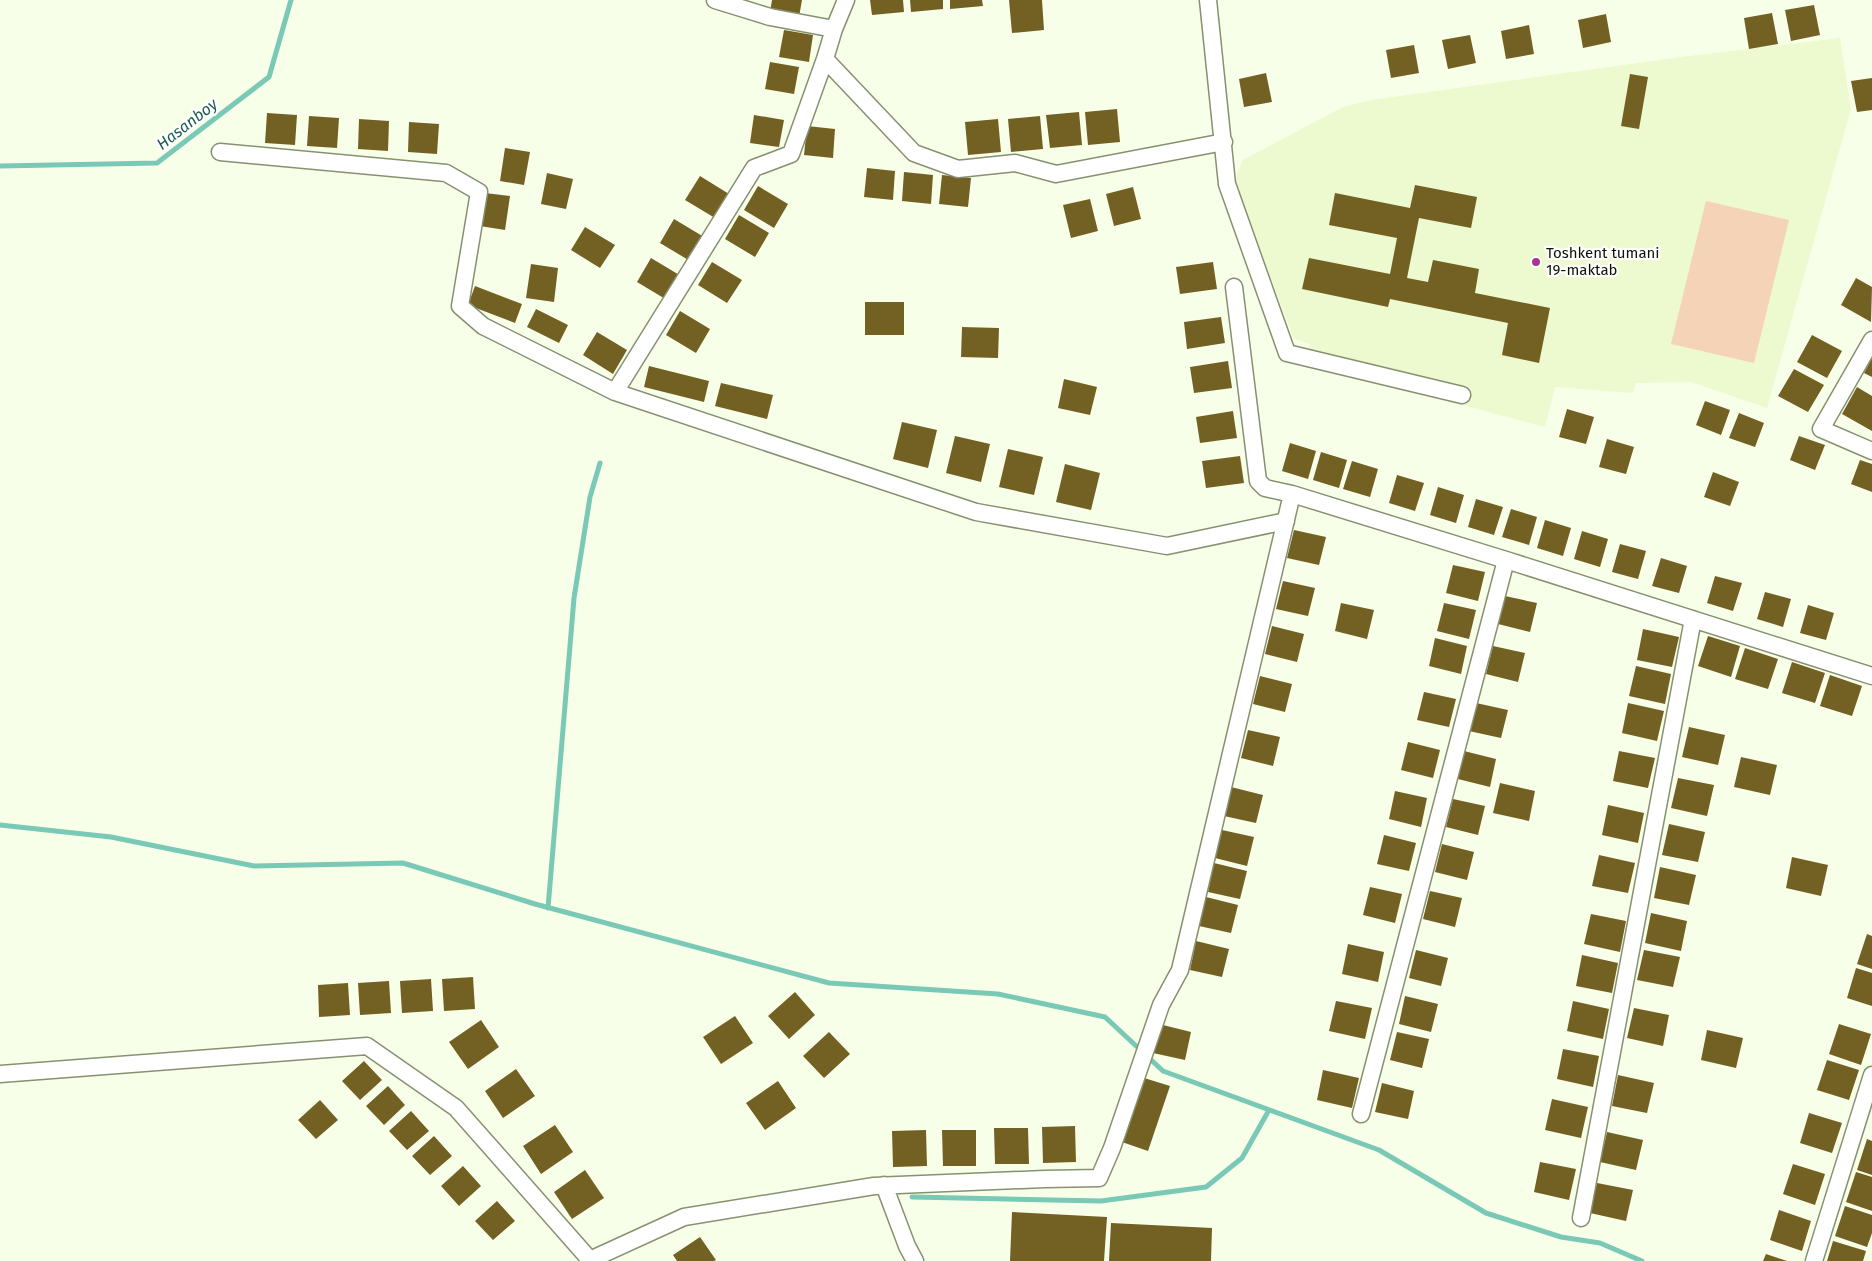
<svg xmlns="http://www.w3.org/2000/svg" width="1872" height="1261" viewBox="0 0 1872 1261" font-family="'Fira Sans',sans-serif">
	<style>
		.built { fill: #edf9ce }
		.green { fill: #f4d3b6 }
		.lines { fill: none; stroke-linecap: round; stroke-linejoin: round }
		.stream { stroke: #7ac9b6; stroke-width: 5 }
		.building { fill: #736023 }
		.street-casing { stroke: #879170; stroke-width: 19 }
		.street { stroke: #fff; stroke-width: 16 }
		.poi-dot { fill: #aa358e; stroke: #fff; stroke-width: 2 }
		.labels { text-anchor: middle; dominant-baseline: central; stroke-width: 4.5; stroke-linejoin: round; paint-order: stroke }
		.poi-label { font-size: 15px; fill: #0f1206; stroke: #fff; text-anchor: start }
		.water-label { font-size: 16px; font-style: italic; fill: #1b5b4f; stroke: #fff }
	</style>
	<rect width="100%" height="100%" fill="#f8ffe9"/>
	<path class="built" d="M1840,38L1851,109L1767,408L1691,382L1636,383L1633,393L1555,387L1545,427L1305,363L1310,344L1294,339L1236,186L1237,174L1243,160L1343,107L1371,100L1681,57Z"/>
	<path class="green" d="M1706,201L1789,220L1754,363L1671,344Z"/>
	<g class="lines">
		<path class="stream" d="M0,166L157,163L269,77L291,0
			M0,825L111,837L254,866L403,863L535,904L829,983L998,994L1105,1017L1163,1071L1379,1150L1486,1213L1561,1237L1600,1243L1642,1261
			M548,908L574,598L590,497L600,463
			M912,1197L1101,1201L1206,1187L1242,1158L1269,1110"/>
	</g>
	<path class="building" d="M772,0H802L799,17L770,12Z
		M870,0H903L904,12L872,15Z
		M910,0H943V9L911,12Z
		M950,0H982L983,6L950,9Z
		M1009,0H1042L1044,30L1012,33Z
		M1814,5L1820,35L1791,41L1785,10Z
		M1772,13L1778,44L1749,49L1744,18Z
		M1606,14L1611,42L1583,48L1578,20Z
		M1529,25L1534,54L1506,59L1501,31Z
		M784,30L813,35L809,62L779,57Z
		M1470,35L1476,63L1448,69L1442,40Z
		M1414,45L1419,73L1391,78L1386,50Z
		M770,62L799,67L794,94L765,89Z
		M1266,73L1272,102L1244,107L1239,79Z
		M1630,74L1648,77L1639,129L1621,126Z
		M1872,78V110L1857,112L1851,81Z
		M1117,109L1120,142L1088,145L1085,112Z
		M1079,112L1082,145L1050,148L1046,115Z
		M267,113L297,115L295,145L265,143Z
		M754,115L784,120L779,147L750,143Z
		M309,116L339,118L337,148L307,146Z
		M1040,116L1043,149L1011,152L1008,119Z
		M359,119L389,121L388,151L358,149Z
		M998,119L1001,152L968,155L965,122Z
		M409,122L439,124L437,154L408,152Z
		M807,126L835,129L833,158L804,155Z
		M505,148L530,152L524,185L500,181Z
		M867,168L895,171L893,200L864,197Z
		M904,172L933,175L931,204L902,201Z
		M547,173L573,179L566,209L541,204Z
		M942,175L971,178L968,207L939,204Z
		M700,176L729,194L715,218L685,200Z
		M1415,185L1477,197L1471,228L1419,218L1407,278L1428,282L1433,260L1479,269L1475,293L1550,308L1539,363L1502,355L1508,323L1390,299L1388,307L1302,289L1309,258L1390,274L1397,238L1329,225L1335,193L1410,208Z
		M758,186L788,204L774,228L744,210Z
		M1133,187L1141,219L1114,226L1106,194Z
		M485,193L510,196L505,230L480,226Z
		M1090,199L1098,231L1071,238L1063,205Z
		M739,215L769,233L755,257L725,239Z
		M674,219L704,237L690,261L660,243Z
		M585,227L615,245L600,268L571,250Z
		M651,258L681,276L667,300L637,282Z
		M712,262L742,280L727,303L698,285Z
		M1213,262L1217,289L1180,294L1176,267Z
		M531,264L558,268L554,302L526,298Z
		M1856,278L1872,287L1871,322L1841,305Z
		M475,286L522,304L515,323L468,305Z
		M865,302H904V335H865Z
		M536,309L568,325L559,343L527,327Z
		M680,311L710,329L696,353L666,335Z
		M1221,317L1225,343L1187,349L1184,322Z
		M962,327L999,328L998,358L961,357Z
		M597,332L627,350L613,374L583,355Z
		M1812,335L1842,351L1827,378L1797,362Z
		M1872,358V377L1864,373Z
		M1228,361L1232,388L1194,393L1190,367Z
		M649,366L709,381L704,402L644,387Z
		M1794,369L1824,385L1808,412L1778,396Z
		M1064,379L1097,387L1090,415L1058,408Z
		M721,383L773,395L767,419L715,406Z
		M1857,387L1872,396V431L1842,414Z
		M1705,401L1730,410L1721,435L1696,425Z
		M1567,409L1594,417L1586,444L1559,437Z
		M1233,411L1237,438L1200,443L1196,417Z
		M1739,413L1764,423L1755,447L1729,438Z
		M902,422L937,430L928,468L893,459Z
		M955,436L990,444L981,482L946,473Z
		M1799,436L1825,445L1815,470L1790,460Z
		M1607,439L1634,447L1626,474L1599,467Z
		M1290,443L1316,451L1308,479L1282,471Z
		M1008,449L1043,457L1034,495L999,487Z
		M1321,452L1347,460L1339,488L1313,480Z
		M1240,456L1244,483L1206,488L1202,461Z
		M1860,460L1872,464V492L1851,484Z
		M1352,461L1378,469L1370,497L1343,489Z
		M1065,464L1100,473L1091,510L1056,502Z
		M1713,472L1739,482L1730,506L1704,497Z
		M1397,475L1424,483L1415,511L1389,503Z
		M1438,487L1464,495L1456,523L1430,515Z
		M1476,499L1503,507L1494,535L1468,527Z
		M1511,509L1537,517L1529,545L1502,537Z
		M1545,520L1571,528L1563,556L1537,548Z
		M1294,530L1326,537L1319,565L1287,558Z
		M1582,531L1608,539L1600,567L1574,559Z
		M1620,544L1646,551L1638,579L1612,572Z
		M1661,558L1687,566L1679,593L1652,586Z
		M1453,565L1485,572L1478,601L1446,593Z
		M1715,576L1742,583L1733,611L1707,603Z
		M1283,581L1315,588L1308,616L1276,609Z
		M1765,592L1791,599L1783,627L1757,619Z
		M1505,596L1537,603L1530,632L1498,624Z
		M1341,603L1374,610L1367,639L1335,631Z
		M1444,603L1476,610L1469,639L1437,631Z
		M1808,605L1834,613L1826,640L1800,633Z
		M1272,626L1304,634L1297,662L1265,654Z
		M1643,629L1679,637L1672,667L1637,660Z
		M1708,636L1740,646L1731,677L1698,666Z
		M1435,638L1467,646L1461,674L1429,666Z
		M1493,646L1525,653L1518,682L1486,674Z
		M1745,648L1778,659L1768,689L1735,679Z
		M1792,662L1825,673L1815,703L1782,693Z
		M1636,666L1671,674L1665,704L1629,696Z
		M1830,675L1862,686L1852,716L1820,706Z
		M1260,676L1292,684L1285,712L1253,704Z
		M1424,692L1456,699L1449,727L1417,720Z
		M1476,703L1508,710L1501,738L1469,731Z
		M1628,703L1664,711L1657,741L1622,733Z
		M1689,727L1725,735L1718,765L1682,757Z
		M1248,730L1280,737L1273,766L1241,758Z
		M1408,742L1440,750L1433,778L1401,770Z
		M1464,751L1496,759L1490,787L1458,779Z
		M1619,751L1655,758L1648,788L1613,781Z
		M1741,757L1777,765L1770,795L1734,787Z
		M1678,778L1714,785L1707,816L1671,808Z
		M1500,783L1535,791L1529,821L1493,813Z
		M1231,787L1263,795L1256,823L1224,816Z
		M1395,791L1427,798L1421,827L1389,819Z
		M1453,799L1485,806L1478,835L1446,827Z
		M1608,805L1644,813L1638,843L1602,835Z
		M1669,824L1705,832L1698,862L1662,855Z
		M1222,830L1254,837L1247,866L1215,858Z
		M1384,835L1416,843L1409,871L1377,864Z
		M1442,844L1474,852L1467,880L1435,872Z
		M1599,855L1635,863L1628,893L1592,886Z
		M1792,857L1828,865L1821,896L1786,888Z
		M1214,863L1247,871L1240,899L1208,892Z
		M1660,867L1696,875L1689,905L1654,898Z
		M1370,887L1402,894L1395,923L1363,915Z
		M1430,891L1462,898L1455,927L1423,919Z
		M1206,897L1238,905L1231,933L1199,926Z
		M1651,913L1687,921L1681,951L1645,943Z
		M1591,914L1626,921L1620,952L1584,944Z
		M1867,934L1872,936V969L1857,964Z
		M1196,941L1229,949L1222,977L1190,970Z
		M1348,944L1384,952L1378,982L1342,974Z
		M1416,950L1448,958L1441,986L1409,978Z
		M1644,950L1680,957L1673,987L1637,980Z
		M1582,955L1618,963L1612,993L1576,986Z
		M1856,968L1872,973V1006L1847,998Z
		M473,977L475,1009L444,1011L442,979Z
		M431,979L433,1011L402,1013L400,981Z
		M389,981L391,1013L360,1015L358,983Z
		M348,983L350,1015L319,1017L318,985Z
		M795,992L815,1015L789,1039L768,1016Z
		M1405,996L1438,1004L1431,1032L1399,1024Z
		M1336,1001L1372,1008L1365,1039L1329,1031Z
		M1573,1001L1609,1009L1603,1039L1567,1031Z
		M1634,1008L1669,1015L1663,1046L1627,1038Z
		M735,1016L753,1043L721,1064L703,1037Z
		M481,1020L499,1047L468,1069L449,1042Z
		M1159,1024L1191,1032L1185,1060L1153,1053Z
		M1839,1024L1871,1034L1861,1065L1829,1054Z
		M1707,1030L1743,1038L1736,1068L1701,1060Z
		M829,1032L850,1054L824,1078L803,1056Z
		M1397,1032L1429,1039L1422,1068L1390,1060Z
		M1563,1049L1599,1056L1593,1087L1557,1079Z
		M1827,1060L1859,1070L1849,1100L1817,1090Z
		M364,1061L382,1080L360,1100L342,1081Z
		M516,1069L535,1096L503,1118L485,1091Z
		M1323,1070L1359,1078L1352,1108L1317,1100Z
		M1618,1075L1654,1083L1647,1113L1612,1106Z
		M1141,1077L1170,1086L1148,1151L1119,1141Z
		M778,1081L796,1108L765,1130L746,1103Z
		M1382,1083L1414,1091L1408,1119L1375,1112Z
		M388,1086L405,1105L384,1125L366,1106Z
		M1552,1099L1588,1107L1581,1138L1545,1130Z
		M320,1100L338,1120L316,1139L298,1120Z
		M411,1111L429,1131L407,1150L389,1131Z
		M1809,1113L1842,1123L1832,1153L1800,1143Z
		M555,1125L573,1152L541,1174L523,1146Z
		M1075,1126L1076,1162L1043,1163L1042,1127Z
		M994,1128H1028L1029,1164H995Z
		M926,1130L927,1166L893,1167L892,1131Z
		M942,1130H976V1166H943Z
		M1607,1132L1643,1140L1636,1170L1600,1162Z
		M434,1136L452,1156L430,1175L412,1156Z
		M1867,1139L1872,1141V1175L1857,1170Z
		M1540,1162L1576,1169L1569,1200L1534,1192Z
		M1793,1164L1825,1174L1815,1205L1783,1194Z
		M463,1166L481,1186L459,1206L441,1186Z
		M585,1170L604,1198L572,1219L554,1192Z
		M1856,1172L1872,1177V1211L1846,1202Z
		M1597,1183L1633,1190L1626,1221L1590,1213Z
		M497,1201L515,1221L493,1240L475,1221Z
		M1845,1206L1872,1215V1233L1867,1247L1835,1236Z
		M1779,1210L1811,1221L1802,1251L1770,1240Z
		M1012,1212L1107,1217L1104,1261H1010Z
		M1111,1223L1212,1228L1211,1261H1109Z
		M700,1237L716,1260L714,1261H677L673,1255Z
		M1833,1241L1866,1251L1863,1261H1827Z
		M1766,1254L1787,1261H1763Z"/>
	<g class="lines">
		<defs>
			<path id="street" d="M715,0L770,17L834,29
				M1208,0L1227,184L1287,353L1462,395
				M825,59L914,153L958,169L1015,163L1056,174L1224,142
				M220,152L446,173L479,192L460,306L483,326L615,392L976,512L1167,546L1286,521
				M1234,287L1258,481L1265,488L1292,494L1506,560L1872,676
				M1872,340L1821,429L1872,451
				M615,392L754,168L791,154L825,59L834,29L846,0
				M0,1074L367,1046L456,1108L591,1261
				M1361,1114L1506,560
				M884,1185L907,1246L915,1261
				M1581,1218L1693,619
				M590,1260L684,1217L874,1186L1045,1179L1099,1178L1112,1148L1161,1005L1180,970L1292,494
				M1814,1261L1872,1075"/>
		</defs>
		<use href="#street" class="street-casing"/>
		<use href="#street" class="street"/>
	</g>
	<circle class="poi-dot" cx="1536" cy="262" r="5"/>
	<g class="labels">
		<g class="poi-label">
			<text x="1546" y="253">Toshkent tumani<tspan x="1546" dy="17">19-maktab</tspan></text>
		</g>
		<g class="water-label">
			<text transform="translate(187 124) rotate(-38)">Hasanboy</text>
		</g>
	</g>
</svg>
